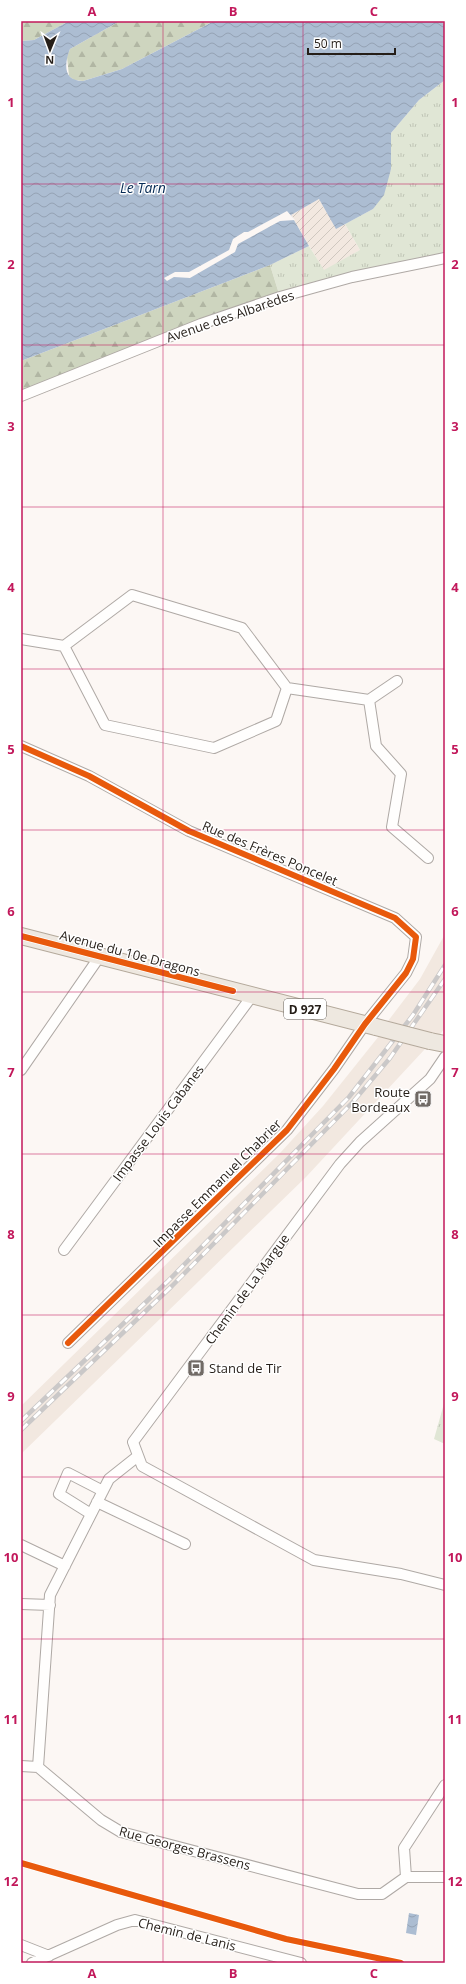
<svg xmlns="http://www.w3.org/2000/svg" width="466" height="1984" viewBox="0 0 466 1984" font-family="'Open Sans',sans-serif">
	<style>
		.built { fill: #f2e8e0 }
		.industrial { fill: url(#industrial-furrows) }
		.grass { fill: url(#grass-tufts) }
		.forest { fill: url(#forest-firs) }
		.water { fill: url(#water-waves) }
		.pier { fill: #fcf7f4 }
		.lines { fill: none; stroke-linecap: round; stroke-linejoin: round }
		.street-casing { stroke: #afa9a5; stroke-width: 12 }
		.primary-casing { stroke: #b4a99b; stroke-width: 18 }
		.street { stroke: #fffefd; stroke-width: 10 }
		.primary { stroke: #eee8e0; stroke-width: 16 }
		.rail-casing { stroke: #cac8c8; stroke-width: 4.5 }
		.rail { stroke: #fff; stroke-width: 3; stroke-dasharray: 9; stroke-linecap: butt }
		.primary-bridge-casing { stroke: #b4a99b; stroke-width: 18; stroke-linecap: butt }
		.primary-bridge { stroke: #eee8e0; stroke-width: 16 }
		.cycleway-casing { stroke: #fff; stroke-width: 8 }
		.cycleway { stroke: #e8590c; stroke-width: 6 }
		.grid { fill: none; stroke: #c2185b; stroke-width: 1; stroke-opacity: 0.55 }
		.labels { text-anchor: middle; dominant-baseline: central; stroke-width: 3; stroke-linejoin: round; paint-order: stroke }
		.shield { fill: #fff; stroke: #66625d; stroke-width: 1 }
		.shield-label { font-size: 12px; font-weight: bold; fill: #251e18 }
		.street-label { font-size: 13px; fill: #251e18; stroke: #fff }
		.poi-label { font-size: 13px; fill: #251e18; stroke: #fff; text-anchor: end }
		.water-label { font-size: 14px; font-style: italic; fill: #052a54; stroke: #fff }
		.neatline { fill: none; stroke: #c2185b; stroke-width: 1.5 }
		.grid-label { font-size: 13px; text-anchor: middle; font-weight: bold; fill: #c2185b }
	</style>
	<defs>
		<pattern id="industrial-furrows" width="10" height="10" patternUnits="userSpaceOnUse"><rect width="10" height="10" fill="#f2e8e0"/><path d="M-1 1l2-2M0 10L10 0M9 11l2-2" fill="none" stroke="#cfc7bf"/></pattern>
		<pattern id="grass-tufts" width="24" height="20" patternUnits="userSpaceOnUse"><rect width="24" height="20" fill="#e0e6d5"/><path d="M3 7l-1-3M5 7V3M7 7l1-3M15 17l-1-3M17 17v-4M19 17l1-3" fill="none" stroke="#c0c5b6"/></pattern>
		<pattern id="forest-firs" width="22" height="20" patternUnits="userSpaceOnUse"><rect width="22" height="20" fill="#ced5bf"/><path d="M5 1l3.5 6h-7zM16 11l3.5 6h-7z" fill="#b1b6a3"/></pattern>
		<pattern id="water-waves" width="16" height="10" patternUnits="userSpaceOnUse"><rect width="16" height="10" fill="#acbdd2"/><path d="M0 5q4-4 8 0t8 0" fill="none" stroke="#94a2b4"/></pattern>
	</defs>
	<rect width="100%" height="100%" fill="#fcf7f4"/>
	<path class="built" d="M445,934V1027L440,1035L388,1021L420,979Z
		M379,1036L425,1049L306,1177L21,1454V1406L281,1152L323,1106Z"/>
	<path class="industrial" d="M319,199L336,228L345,224L360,250L324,271L291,215Z"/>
	<path class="grass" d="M445,80V258L280,297L270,265L309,246L324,270L360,250L345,224L373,209L391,169V133L419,100Z
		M445,1400V1444L434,1439Z"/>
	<path class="forest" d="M21,21H69L34,40L21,41Z
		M120,21H214L122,69L83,81L74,80L69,76L67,57L70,49Z
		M270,265L280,297L21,396V361Z"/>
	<path class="water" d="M69,21H120L70,49C64,64 63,81 83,81L122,69L214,21H445V80L419,100L391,133V169L384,195L373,209L336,229L319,199L291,215L309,246L270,265L21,361V41L34,40Z
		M409,1913L419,1915L416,1935L406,1933Z"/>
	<path class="pier" d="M287,211L295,220L280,221L238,244L235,252L190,278L174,277L167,281L164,278L175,272H189L229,250L233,239L244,232H248Z"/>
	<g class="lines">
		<defs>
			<path id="street" d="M21,396L201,324L280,297L352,277L445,258
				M21,639L64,646L105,725L214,748L276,721L287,688L369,700
				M64,646L132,595L242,628L287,688
				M397,681L369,700L376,746L401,774L392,827L428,858
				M21,746L89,776L189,831L395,918L416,937L413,959L406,973L365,1024L334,1069L287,1130L68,1343
				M445,1057L430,1079L360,1142L340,1164L133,1442L142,1466L314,1560L401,1574L445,1585
				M21,1070L100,956
				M64,1250L252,996
				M138,1456L109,1479L50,1595L38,1767L101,1820L121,1832L358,1894H382L406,1877H445
				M97,1502L185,1544
				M91,1514L59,1494L68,1473L103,1491
				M21,1545L65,1566
				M21,1604L50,1605
				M21,1766L38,1767
				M406,1877L404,1848L445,1785
				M21,1945L49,1956
				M32,1963L117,1925L135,1920L301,1963"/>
			<path id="primary" d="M21,936L376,1027
				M430,1041L445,1044"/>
		</defs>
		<use href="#street" class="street-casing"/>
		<use href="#primary" class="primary-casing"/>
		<use href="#street" class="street"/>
		<use href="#primary" class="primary"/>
		<defs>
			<path id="rail" d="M444,21L445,23
				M21,1421L168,1281L349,1097L413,1015L445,965
				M21,1430L172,1286L352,1103L390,1058L445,979"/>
		</defs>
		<use href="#rail" class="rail-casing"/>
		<use href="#rail" class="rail"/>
		<defs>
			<path id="primary-bridge" d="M376,1027L430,1041"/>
		</defs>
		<use href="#primary-bridge" class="primary-bridge-casing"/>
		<use href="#primary-bridge" class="primary-bridge"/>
		<defs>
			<path id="cycleway" d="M21,746L89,776L189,831L395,918L416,937L413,959L406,973L365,1024L334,1069L287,1130L68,1343
				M21,936L233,991
				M21,1863L286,1939L401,1963"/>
		</defs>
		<use href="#cycleway" class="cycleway-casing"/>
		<use href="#cycleway" class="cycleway"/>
	</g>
	<path class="grid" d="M163,21V1963M303,21V1963M21,184H445M21,345H445M21,507H445M21,669H445M21,830H445M21,992H445M21,1154H445M21,1315H445M21,1477H445M21,1639H445M21,1800H445"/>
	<defs>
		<symbol id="bus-square" viewBox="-11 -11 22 22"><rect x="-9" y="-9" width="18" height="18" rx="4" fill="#706a65" stroke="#fff"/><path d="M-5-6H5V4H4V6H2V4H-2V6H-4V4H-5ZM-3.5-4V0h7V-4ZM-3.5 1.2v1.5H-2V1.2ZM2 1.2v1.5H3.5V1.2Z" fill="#fff"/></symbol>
	</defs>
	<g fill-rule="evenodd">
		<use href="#bus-square" x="413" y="1089" width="20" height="20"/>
		<use href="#bus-square" x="186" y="1358" width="20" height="20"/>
	</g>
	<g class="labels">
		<rect class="shield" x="284" y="999" width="42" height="20" rx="3"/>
		<g class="shield-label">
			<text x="305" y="1009">D 927</text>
		</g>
		<g class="street-label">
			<text transform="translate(230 316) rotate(-19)">Avenue des Albarèdes</text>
			<text transform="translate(270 853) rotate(23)">Rue des Frères Poncelet</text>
			<text transform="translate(130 953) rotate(15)">Avenue du 10e Dragons</text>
			<text transform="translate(158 1123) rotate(-53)">Impasse Louis Cabanes</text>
			<text transform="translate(217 1183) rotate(-45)">Impasse Emmanuel Chabrier</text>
			<text transform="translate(247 1289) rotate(-54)">Chemin de La Margue</text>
			<text transform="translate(185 1848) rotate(15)">Rue Georges Brassens</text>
			<text transform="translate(187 1934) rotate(14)">Chemin de Lanis</text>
		</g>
		<g class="poi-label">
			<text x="410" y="1092">Route<tspan x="410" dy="15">Bordeaux</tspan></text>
			<text x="209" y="1368" text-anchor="start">Stand de Tir</text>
		</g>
		<g class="water-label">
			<text x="143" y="187">Le Tarn</text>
		</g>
	</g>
	<rect width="466" height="1984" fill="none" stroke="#ffffff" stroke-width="44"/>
	<g transform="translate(50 50) rotate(181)" stroke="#ffffff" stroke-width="3" paint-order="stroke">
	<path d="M0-3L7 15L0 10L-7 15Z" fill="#251e18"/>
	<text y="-6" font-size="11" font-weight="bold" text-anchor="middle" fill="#251e18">N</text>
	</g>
	<path d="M308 48v6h87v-6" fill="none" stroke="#251e18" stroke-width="2"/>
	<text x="314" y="48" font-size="12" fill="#251e18" stroke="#ffffff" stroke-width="3" paint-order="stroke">50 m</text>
	<rect x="22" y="22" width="422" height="1940" class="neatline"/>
	<g class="grid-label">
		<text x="92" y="16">A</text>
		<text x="233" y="16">B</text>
		<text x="374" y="16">C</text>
		<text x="11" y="107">1</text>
		<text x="455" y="107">1</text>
		<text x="11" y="269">2</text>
		<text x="455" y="269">2</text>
		<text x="11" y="431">3</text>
		<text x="455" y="431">3</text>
		<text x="11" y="592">4</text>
		<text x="455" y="592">4</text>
		<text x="11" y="754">5</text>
		<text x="455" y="754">5</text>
		<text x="11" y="916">6</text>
		<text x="455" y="916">6</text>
		<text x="11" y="1077">7</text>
		<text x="455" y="1077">7</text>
		<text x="11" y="1239">8</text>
		<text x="455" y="1239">8</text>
		<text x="11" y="1401">9</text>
		<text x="455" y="1401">9</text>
		<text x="11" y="1562">10</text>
		<text x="455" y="1562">10</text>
		<text x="11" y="1724">11</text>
		<text x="455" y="1724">11</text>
		<text x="11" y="1886">12</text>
		<text x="455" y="1886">12</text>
		<text x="92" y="1978">A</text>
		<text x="233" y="1978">B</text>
		<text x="374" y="1978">C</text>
	</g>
</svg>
